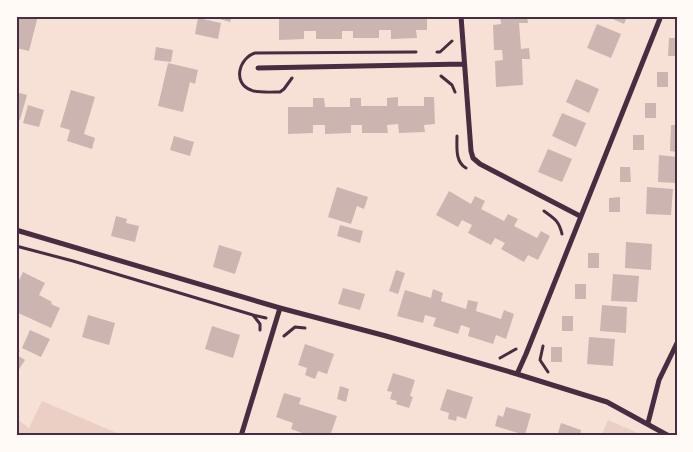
<svg xmlns="http://www.w3.org/2000/svg" width="693" height="452" viewBox="0 0 693 452" font-family="'Source Sans 3',sans-serif">
	<style>
		.green { fill: #ebcfc5 }
		.building { fill: #ccb4b1 }
		.lines { fill: none; stroke-linecap: round; stroke-linejoin: round }
		.path { stroke: #4a2c40; stroke-width: 3 }
		.minor { stroke: #4a2c40; stroke-width: 5 }
		.neatline { fill: none; stroke: #4a2c40; stroke-width: 2 }
	</style>
	<rect width="100%" height="100%" fill="#f7e1d7"/>
	<path class="green" d="M42,401L124,436H16V418L29,428Z
		M608,420L645,436H601Z"/>
	<path class="building" d="M16,16H38L29,51L16,48Z
		M209,16H232L230,22Z
		M279,16H427V30H416L417,38L391,39V30H379V38H353V31H342V39H316V31H304V39L279,40Z
		M500,16H527L528,23H519L521,49L529,48L530,59H522L523,85L496,87L495,61L503,60L502,50H494L493,25L501,24Z
		M606,16H627L624,24Z
		M198,18L221,23L218,39L195,34Z
		M597,24L621,34L611,58L587,48Z
		M669,38H677V56H668Z
		M156,47L173,50L171,62L154,60Z
		M168,63L198,70L195,84L190,82L183,112L158,106Z
		M657,72H668V87H657Z
		M576,79L599,89L589,113L566,102Z
		M71,90L95,97L84,134L95,138L92,149L67,141L70,130L60,127Z
		M16,92L27,95L20,120L16,119Z
		M398,97V106H424V97H434L435,124L424,125L425,132L399,133L398,124L387,125L388,133H362V125H351V133L325,134V125H313V133L288,134V107H313V98H324L325,107H350V98H361V106H387V98Z
		M645,103H656V118H645Z
		M28,105L44,110L39,127L23,123Z
		M562,113L586,123L576,147L552,136Z
		M671,125H677V152L670,151Z
		M633,135H644V150H633Z
		M174,136L194,142L190,156L170,150Z
		M548,149L572,159L562,182L538,172Z
		M659,155L677,157V183L658,182Z
		M620,167H630L631,182H620Z
		M337,187L368,197L364,209L357,206L351,224L328,217Z
		M647,187L673,189L671,215L646,214Z
		M449,191L471,204L475,196L485,201L481,209L504,221L508,214L518,219L514,226L537,238L541,231L550,236L538,260L528,255L524,262L501,249L505,243L495,238L491,245L468,233L472,225L462,220L458,227L436,215Z
		M620,197V212H609V198Z
		M116,216L127,219L126,223L139,226L135,242L111,236Z
		M340,225L363,231L360,243L337,236Z
		M626,242L652,244L651,270L625,268Z
		M219,245L242,252L235,274L213,267Z
		M588,253H599V268H588Z
		M396,270L405,273L398,294L389,291Z
		M23,272L45,283L39,295L52,302L51,304L60,308L51,328L16,312V286Z
		M613,274L639,276L637,302L611,301Z
		M575,284H586V299H575Z
		M343,288L365,294L360,310L338,304Z
		M433,289L443,293L441,301L466,309L468,300L478,302L476,311L501,319L504,310L514,314L506,339L496,335L493,344L468,336L470,328L461,325L458,334L433,326L436,318L425,315L423,323L397,316L405,290L431,298Z
		M602,305L627,307L626,333L600,331Z
		M88,315L115,323L109,345L82,337Z
		M562,316H573V331H562Z
		M212,326L240,335L233,358L205,349Z
		M30,330L50,339L41,357L22,348Z
		M589,337L615,339L613,366L587,364Z
		M305,344L334,354L327,374L318,371L315,379L305,375L307,368L298,365Z
		M551,347H562V362H551Z
		M16,349L20,351L17,355L25,360L16,374Z
		M393,373L415,380L410,396L413,397L409,408L396,404L397,401L390,399L392,392L387,391Z
		M340,386L349,389L346,402L337,399Z
		M447,389L473,397L466,419L457,416L456,421L448,419L449,413L440,410Z
		M284,393L301,398L299,404L337,416L330,436H310L291,429L293,423L276,417Z
		M506,407L531,414L525,435L495,426L498,415L503,417Z
		M561,423L581,430L580,436H557Z"/>
	<g class="lines">
		<path class="path" d="M437,52H440L452,41
			M441,76L452,85L455,92
			M292,78L284,89L280,92C273,92 256,93 251,90C232,83 239,58 255,53L416,52
			M457,136C457,147 455,162 466,168
			M544,211C555,219 559,221 562,234
			M16,246L73,261L253,315L260,324V330
			M253,315L266,318
			M284,336L295,327L305,328
			M543,346L540,360L548,372
			M500,358L516,349"/>
		<path class="minor" d="M461,16L471,151L473,158L480,164L580,216
			M258,68L464,64
			M16,230L280,308L386,336L517,374L607,402L669,436
			M517,374L526,354L661,16
			M648,423L659,380L677,343
			M241,436L280,308"/>
	</g>
	<rect width="693" height="452" fill="none" stroke="#fffaf5" stroke-width="35"/>
	<rect x="18" y="18" width="658" height="416" class="neatline"/>
</svg>
